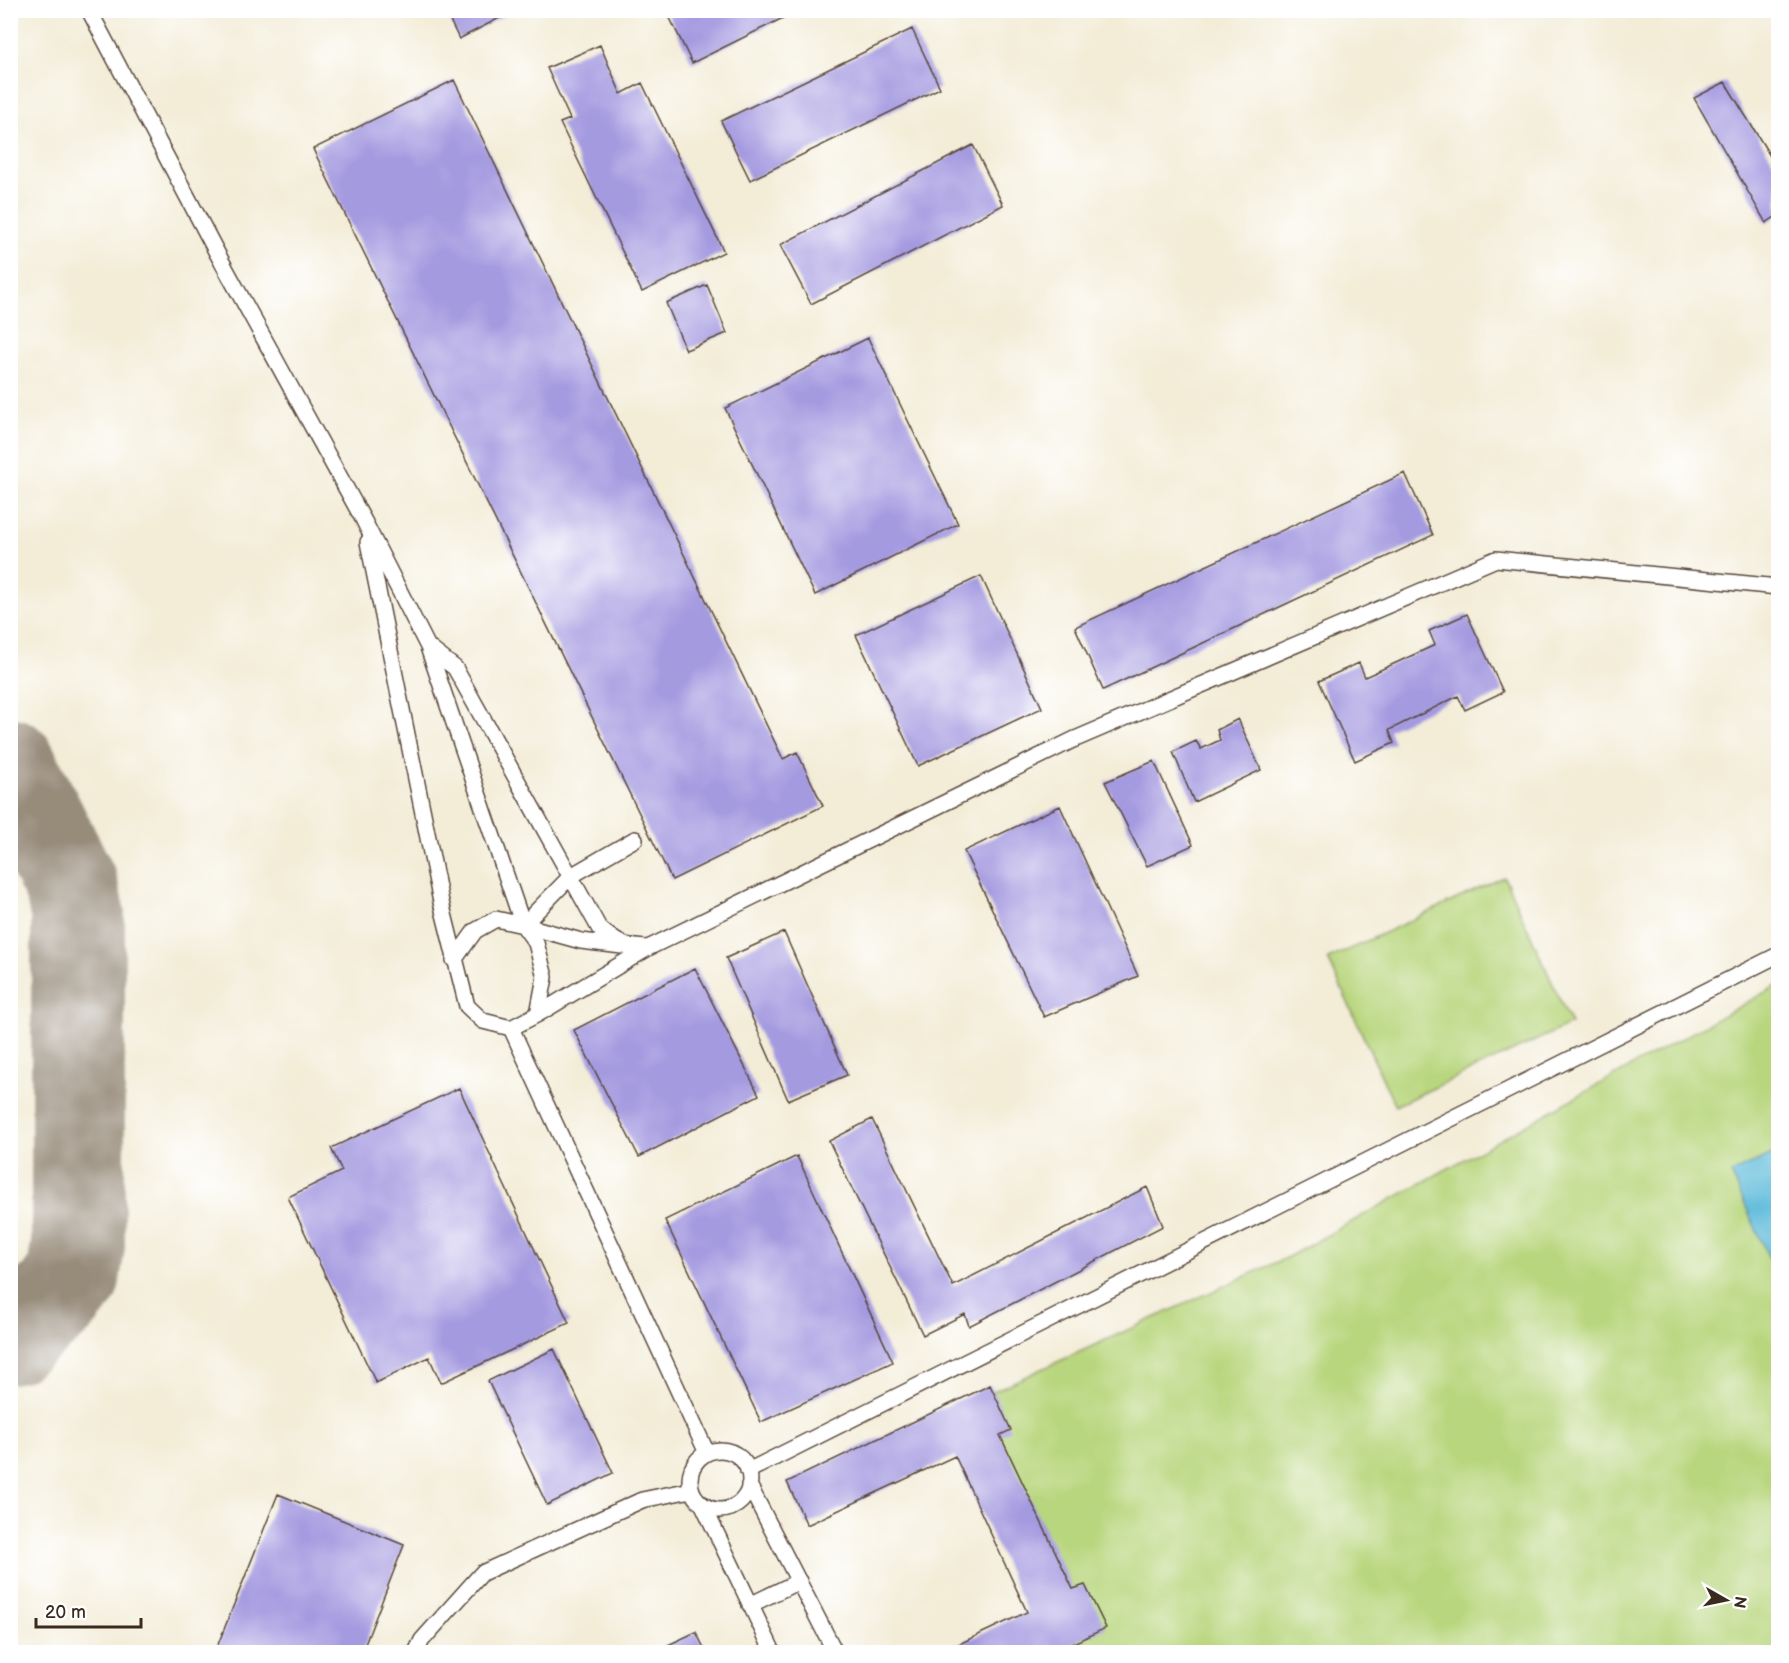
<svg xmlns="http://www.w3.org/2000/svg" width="1789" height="1663" viewBox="0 0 1789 1663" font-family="'Balsamiq Sans',sans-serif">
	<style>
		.green { fill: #b8d67d; stroke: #7a804e; stroke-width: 1.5 }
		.water { fill: #5ab9d9; stroke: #4a727c; stroke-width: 1.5 }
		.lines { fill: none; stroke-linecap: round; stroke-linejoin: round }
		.taxiway { stroke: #978b7a; stroke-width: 94 }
		.building { fill: #a49ae0 }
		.lane-casing { stroke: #57473a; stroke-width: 18 }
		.lane { stroke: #fff; stroke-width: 15 }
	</style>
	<rect width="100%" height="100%" fill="#fff"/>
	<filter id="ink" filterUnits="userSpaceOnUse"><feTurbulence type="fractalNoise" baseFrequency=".0167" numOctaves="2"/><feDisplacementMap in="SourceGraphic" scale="12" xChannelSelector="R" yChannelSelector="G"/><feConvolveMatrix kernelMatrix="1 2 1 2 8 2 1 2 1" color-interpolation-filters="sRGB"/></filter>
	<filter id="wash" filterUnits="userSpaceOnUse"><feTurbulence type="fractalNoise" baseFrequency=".008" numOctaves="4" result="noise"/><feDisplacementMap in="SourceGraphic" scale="24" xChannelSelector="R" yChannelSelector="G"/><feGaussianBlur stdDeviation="1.35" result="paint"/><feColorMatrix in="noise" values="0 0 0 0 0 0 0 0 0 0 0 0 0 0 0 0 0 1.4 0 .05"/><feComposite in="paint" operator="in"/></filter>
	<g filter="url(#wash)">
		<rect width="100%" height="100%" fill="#f3ecd7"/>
		<path class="green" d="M1504,877L1571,1024L1395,1106L1328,959Z
			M1778,985V1652H1056L952,1410L1290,1256Z"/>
		<path class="water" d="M1778,1151V1279L1731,1173Z"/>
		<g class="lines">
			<path class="taxiway" d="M10,765L71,886L78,916V1245L73,1278L57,1298L10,1337"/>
		</g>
		<g id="blocks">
			<path class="building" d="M445,10H515L459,39Z
				M666,10H799L692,63Z
				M912,29L940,88L750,180L721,121Z
				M600,45L621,94L642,83L724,252L642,292L560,123L570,119L547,68Z
				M454,80L783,759L797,752L823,806L672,880L313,149Z
				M1725,82L1778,169V215L1766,223L1694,98Z
				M973,145L1003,205L811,304L780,245Z
				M707,285L727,333L686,350L666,303Z
				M868,338L958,524L815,595L725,408Z
				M1405,473L1433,535L1103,690L1075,627Z
				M981,576L1042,708L918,766L856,635Z
				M1467,614L1503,692L1465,710L1458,696L1389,730L1394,743L1355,761L1319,681L1359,663L1365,677L1435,645L1429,631Z
				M1238,719L1261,770L1194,802L1173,752L1196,741L1201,749L1220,740L1217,730Z
				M1154,761L1193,845L1147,866L1105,782Z
				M1060,806L1138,976L1044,1017L964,851Z
				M784,932L847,1075L788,1100L726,958Z
				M695,968L759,1095L639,1157L574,1030Z
				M459,1088L569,1323L441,1383L429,1357L376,1383L288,1197L342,1171L331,1148Z
				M872,1119L953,1286L1147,1187L1163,1226L969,1326L965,1314L923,1335L829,1141Z
				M797,1156L893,1362L761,1422L665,1220Z
				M554,1349L613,1473L547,1505L488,1381Z
				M990,1385L1011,1430L1000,1435L1073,1589L1085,1585L1106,1628L1054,1652H942L1027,1612L955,1456L807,1525L787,1482Z
				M278,1494L404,1545L362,1652H215Z
				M696,1632L706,1652H653Z"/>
		</g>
	</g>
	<g filter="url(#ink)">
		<use href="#blocks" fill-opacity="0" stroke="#57473a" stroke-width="1.5"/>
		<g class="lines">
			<defs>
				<path id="lane" d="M89,10L217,253L364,521L428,647L523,925
					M368,542L441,902L467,1006L483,1021L511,1028L538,1014L545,977L536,943L523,925L496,919L475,931L454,960
					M428,647L455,668L599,928C618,944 623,947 648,948
					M523,925L571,876L635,839
					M523,925L581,941L622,946
					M538,1014L648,948L1073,740L1496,559L1778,587
					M511,1028L707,1453
					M690 1480a30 30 0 1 1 60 0a30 30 0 1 1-60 0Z
					M748,1471L1778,955
					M749,1485L835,1652
					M703,1505L773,1652
					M750,1605L799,1581
					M416,1652L422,1640L482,1573L642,1500L691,1490"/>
			</defs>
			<use href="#lane" class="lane-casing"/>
			<use href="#lane" class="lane"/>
		</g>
	</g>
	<rect width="1789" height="1663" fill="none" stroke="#fff" stroke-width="36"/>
	<g transform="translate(1726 1600) rotate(99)" stroke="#ffffff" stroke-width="4.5" paint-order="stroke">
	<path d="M0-4.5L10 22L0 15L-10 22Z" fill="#3b2a1e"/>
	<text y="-9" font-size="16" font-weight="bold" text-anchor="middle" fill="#3b2a1e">N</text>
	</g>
	<path d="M36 1618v9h105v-9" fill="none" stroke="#3b2a1e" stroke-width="3"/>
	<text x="45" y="1618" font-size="18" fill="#3b2a1e" stroke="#ffffff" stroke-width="4.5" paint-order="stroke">20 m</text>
</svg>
